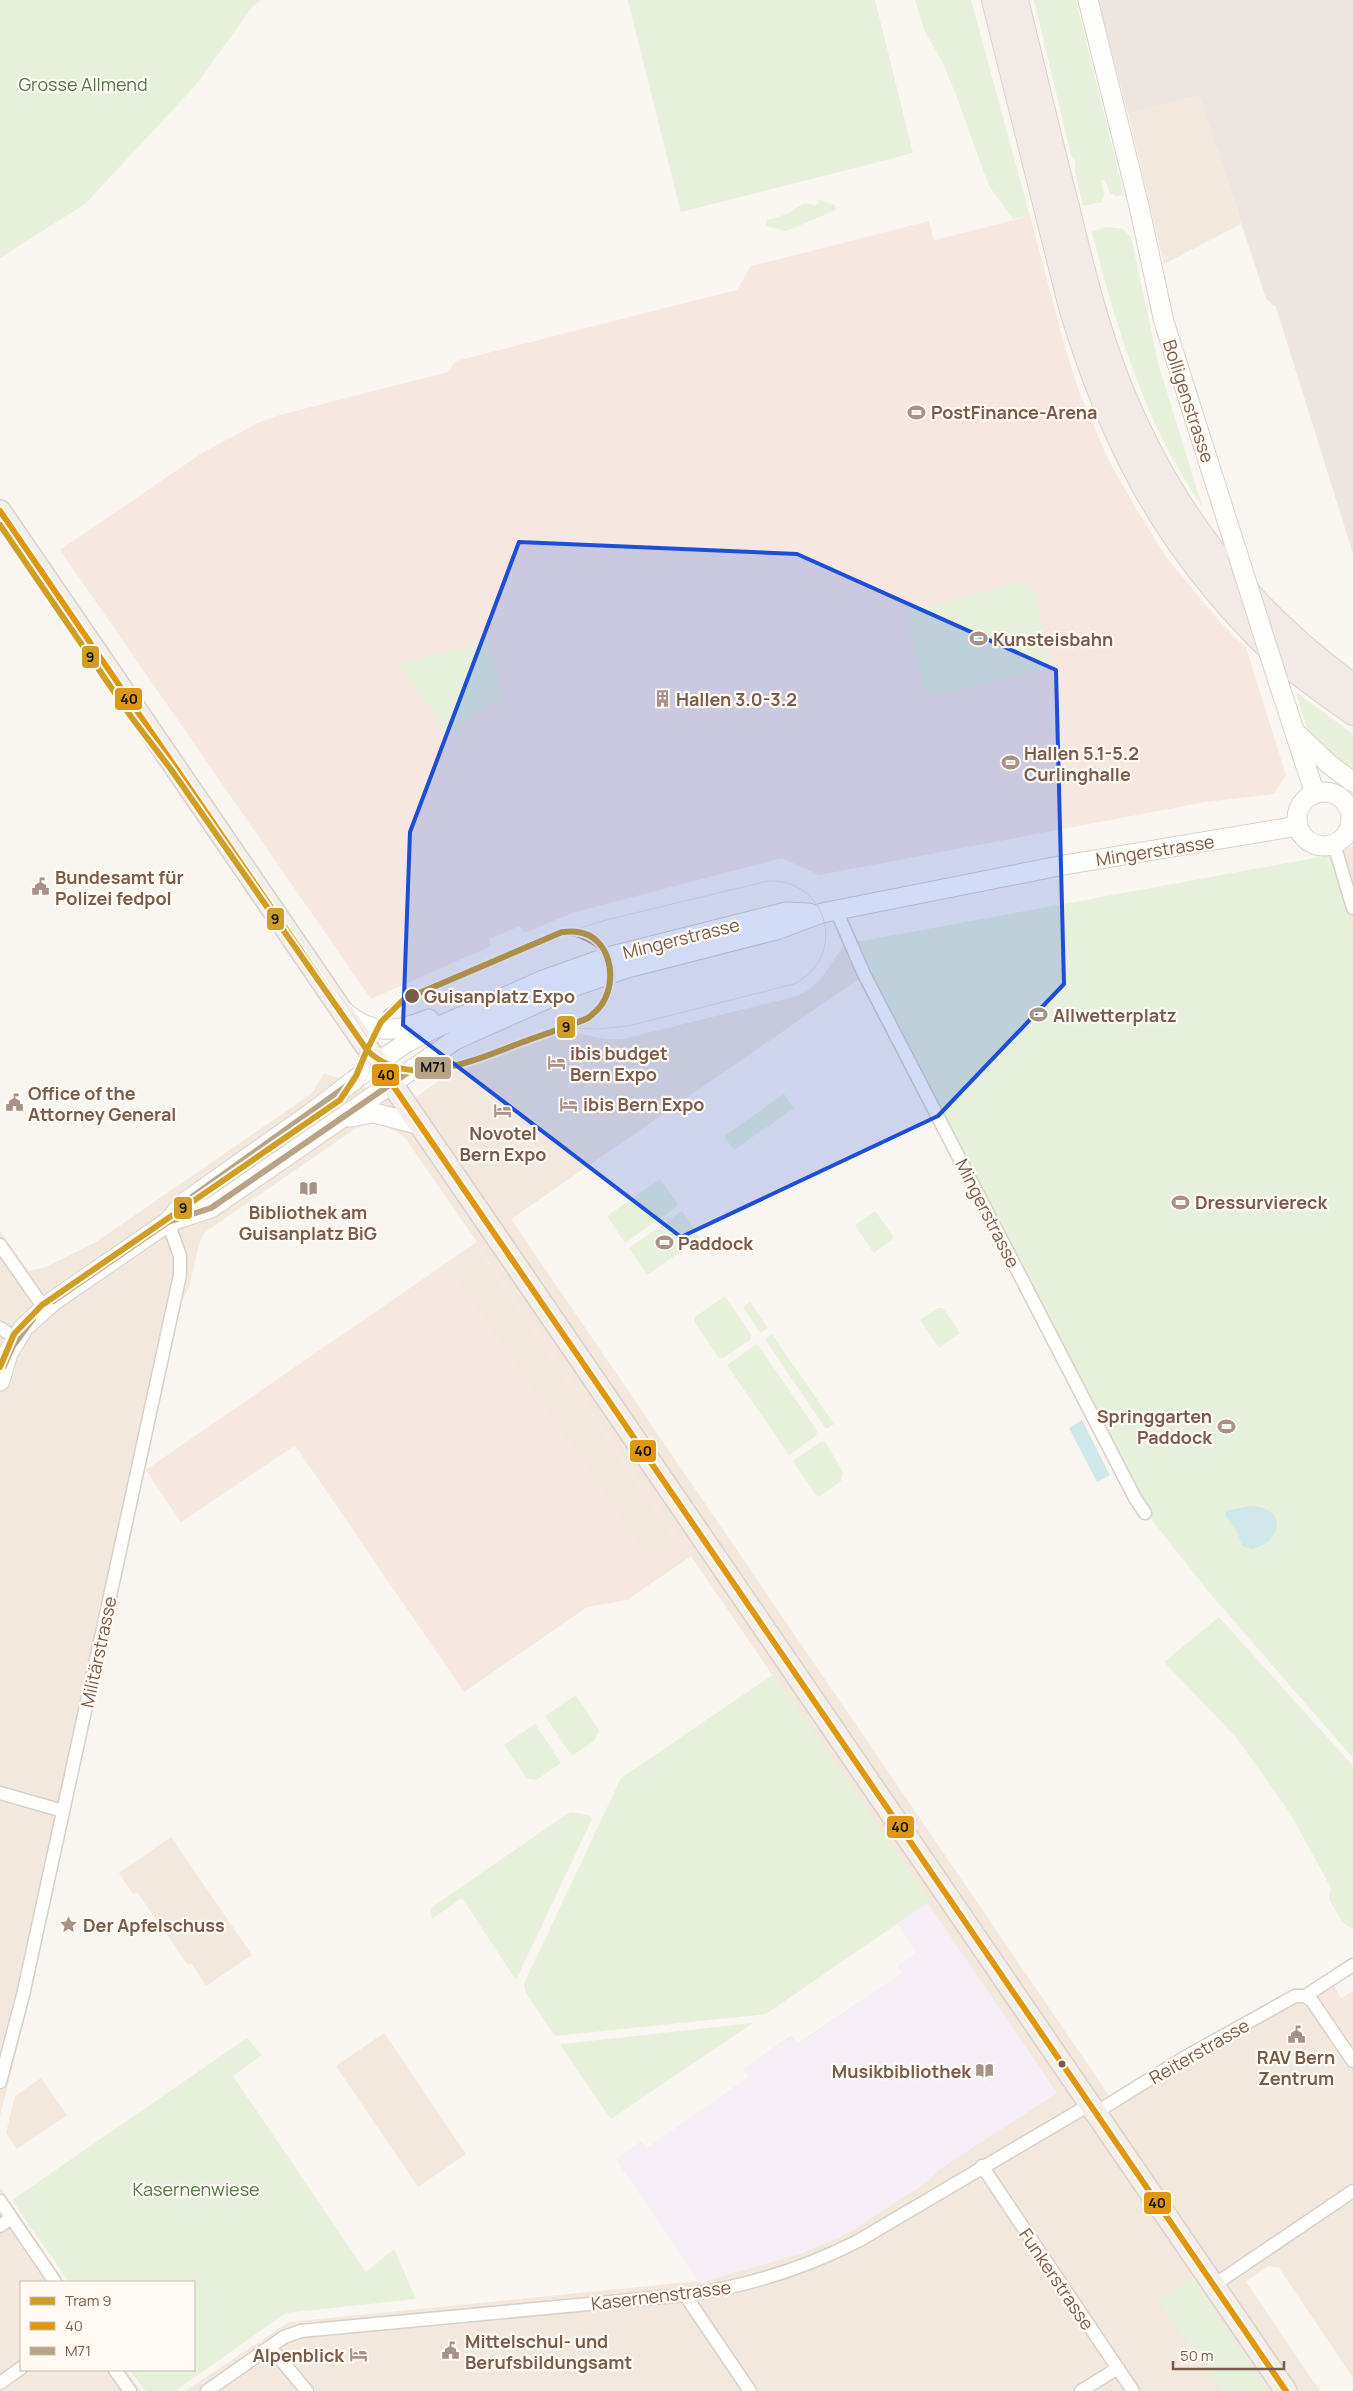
<svg xmlns="http://www.w3.org/2000/svg" width="1353" height="2391" viewBox="0 0 1353 2391" font-family="Manrope,sans-serif">
	<style>
		.residential { fill: #f2e8de }
		.commercial { fill: #f6e8e1; fill-rule: evenodd }
		.industrial { fill: #ede5e0 }
		.education { fill: #f6eef6 }
		.green { fill: #e7f0db }
		.water { fill: #d0e8ea }
		.lines { fill: none; stroke-linecap: round; stroke-linejoin: round }
		.street-casing { stroke: #d7d1cb; stroke-width: 15 }
		.secondary-casing { stroke: #d9d2cb; stroke-width: 21 }
		.primary-casing { stroke: #dad1cc; stroke-width: 24 }
		.highway-casing { stroke: #dad1cc; stroke-width: 26 }
		.street { stroke: #fefefd; stroke-width: 12 }
		.secondary { stroke: #fefefd; stroke-width: 19 }
		.primary { stroke: #f3eee8; stroke-width: 21 }
		.highway { stroke: #f2eae7; stroke-width: 24 }
		.tram { stroke: #e6e3e7; stroke-width: 1 }
		.secondary-bridge-casing { stroke: #d9d2cb; stroke-width: 21; stroke-linecap: butt }
		.secondary-bridge { stroke: #fefefd; stroke-width: 19 }
		.bus-1-casing { stroke: #fffaf3; stroke-width: 10 }
		.bus-2-casing { stroke: #fffaf3; stroke-width: 10 }
		.bus-1 { stroke: #de970f; stroke-width: 6 }
		.bus-2 { stroke: #b6a388; stroke-width: 6 }
		.tram-1-casing { stroke: #fffaf3; stroke-width: 10 }
		.tram-1 { stroke: #cf9e25; stroke-width: 6 }
		.marked { fill: #1d4ed8; fill-opacity: 0.2; stroke: #1d4ed8; stroke-width: 4; stroke-linejoin: round }
		.stop-dot { fill: #7a5c4d; stroke: #fffaf3; stroke-width: 2 }
		.labels { text-anchor: middle; dominant-baseline: central; stroke-width: 4.5; stroke-linejoin: round; paint-order: stroke }
		.park-label { font-size: 18px; fill: #537a41; stroke: #fffaf3 }
		.street-label { font-size: 18px; fill: #7a5c4d; stroke: #fffaf3 }
		.poi-label { font-size: 18px; font-weight: bold; fill: #7a5c4d; stroke: #fffaf3; text-anchor: start }
		.stop-label { font-size: 18px; font-weight: bold; fill: #7a5c4d; stroke: #fffaf3; text-anchor: start }
		.line-badge { stroke: #fffaf3; stroke-width: 2 }
		.pale-badge-label { font-size: 14px; text-anchor: middle; font-weight: bold; fill: #111 }
	</style>
	<rect width="100%" height="100%" fill="#f9f5f0"/>
	<path class="residential" d="M1199,95L1241,224L1164,264L1128,113Z
		M1353,845V933L1331,855L1344,851Z
		M845,944L863,976L511,1219L1110,2097L1284,1995L1303,1990L1353,1960L1332,1983L1328,1995L1319,2001L1353,2052V2378L1279,2268L1268,2266L1246,2282L1320,2391H185L289,2322L699,2281L616,2159L641,2142L646,2149L749,2077L744,2069L791,2036L797,2044L902,1973L898,1966L917,1952L897,1923L927,1902L691,1556L627,1600L587,1607L464,1692L295,1445L181,1522L146,1470L477,1242L405,1138L386,1125L369,1123L355,1129L204,1233L199,1244L189,1288L182,1301L30,1997L0,2116V1231L28,1271L44,1268L96,1242L305,1098L313,1092L324,1073L407,1103L455,1070L559,1034H581L604,1039H623L793,997L807,991L820,980Z
		M171,1837L252,1955L206,1986L191,1963L188,1965L137,1892L133,1894L119,1873Z
		M384,2033L466,2154L418,2187L336,2066Z
		M41,2078L67,2115L17,2149L6,2133L15,2096Z
		M0,2187L65,2282H21V2370H126L141,2391H0Z"/>
	<path class="commercial" d="M1030,216L1066,351L1080,394L1108,459L1138,512L1167,558L1219,621L1246,648L1286,775L1274,794L1206,802L819,875L782,858L575,912L524,933L520,926L489,939L491,946L371,999L60,550L202,453L258,423L276,416L448,372L456,361L737,290L751,266L929,221L934,240Z
		M477,1242L690,1554L627,1598L585,1606L463,1690L295,1445L181,1522L146,1470ZM473,1245L678,1545L652,1563L447,1264Z
		M1333,1985L1341,1998L1353,1991V2052L1319,2001L1328,1995L1329,1986Z"/>
	<path class="industrial" d="M1098,0H1353V554L1276,307L1266,299L1199,95L1128,113Z"/>
	<path class="education" d="M927,1902L1057,2093L978,2144L939,2170L927,2182L847,2234L803,2253L709,2280L702,2285L616,2159L640,2142L645,2149L749,2077L744,2069L791,2037L797,2045L902,1973L898,1965L917,1952L897,1923Z"/>
	<path class="green" d="M0,0H261L253,6L195,86L85,204L0,258Z
		M628,0H875L913,153L681,212Z
		M915,0H971L1030,216L1013,219L989,186L956,95L942,61L925,32Z
		M1034,0H1076L1124,195L1116,196L1110,193L1105,180L1101,181L1104,195L1102,202L1083,206L1075,171V161L1071,155Z
		M817,199L835,205L836,210L786,231L766,226V220C773,218 780,217 786,214C796,211 802,198 814,206L819,203Z
		M1107,227L1123,229L1131,237L1158,363L1202,506C1145,424 1116,327 1092,232Z
		M1019,583L1030,586L1035,592L1050,655L1048,664L1041,669L941,694C932,696 927,692 923,685L908,625L911,613L919,609Z
		M489,642L502,697L447,733L400,664Z
		M1296,692L1353,734V770L1338,759L1333,761L1307,730Z
		M1331,855L1353,933V1758L1208,1591L1144,1510L851,943Z
		M784,1094L794,1108L734,1150L724,1136Z
		M660,1179L677,1203L676,1207L625,1243L607,1216Z
		M682,1211L700,1238L647,1275L629,1248Z
		M875,1211L893,1236L892,1240L874,1253L855,1225Z
		M725,1296L751,1335V1339L723,1358H719L694,1321L695,1317Z
		M750,1302L768,1328L760,1333L743,1307Z
		M938,1308H943L960,1333L939,1348L920,1320Z
		M772,1334L834,1424L826,1429L765,1339Z
		M755,1345L759,1346L817,1431L816,1436L789,1455L727,1365Z
		M820,1442H825L843,1472L841,1481L820,1496L816,1495L793,1461Z
		M1219,1617L1353,1766V1929L1343,1923L1329,1899L1331,1888L1290,1813L1236,1737L1164,1662Z
		M774,1674L930,1901L766,2014L555,2036L526,1993L524,1984L621,1778Z
		M576,1695L599,1730L595,1740L572,1756L545,1716Z
		M535,1724L561,1763L536,1780L527,1779L504,1745Z
		M570,1812L589,1815L592,1819L516,1980L462,1898L432,1919L431,1910L435,1905Z
		M753,2023L611,2119L560,2045L562,2044Z
		M247,2038L262,2055L233,2076L366,2272L394,2249L416,2299L286,2313L175,2391H145L130,2370H194V2282H69L12,2200Z
		M1194,2276L1222,2322L1269,2391H1221L1159,2300Z"/>
	<path class="water" d="M1082,1420L1110,1475L1097,1482L1069,1428Z
		M1249,1506C1287,1506 1285,1540 1252,1549L1242,1546L1238,1534L1225,1515L1226,1511Z"/>
	<g class="lines">
		<defs>
			<path id="street" d="M1351,818L1353,817
				M1334,844L1353,908
				M836,910L864,974L1135,1498L1145,1513
				M0,1245L44,1308
				M0,1328L16,1338
				M0,1793L63,1811
				M1305,1996L1353,1965
				M0,2082L23,1995L180,1275V1256L168,1222
				M1095,2113L1182,2059L1295,1996H1305L1312,2001L1353,2061
				M982,2166L1133,2391
				M0,2201L55,2282
				M0,2226L11,2218
				M1214,2285L1353,2191
				M685,2295L750,2391
				M270,2347L307,2391
				M115,2370L130,2391
				M0,2383L21,2368
				M207,2391L284,2337L301,2331L685,2295C744,2287 805,2268 858,2241L1089,2105
				M1081,2391L1118,2368"/>
			<path id="secondary" d="M1088,0L1139,206L1164,322L1237,552
				M1278,681L1315,794
				M1297,734L1330,765L1353,782
				M1297 819a27 27 0 1 1 54 0a27 27 0 1 1-54 0Z
				M344,1011C370,1036 399,1032 429,1019
				M350,1117L374,1113L421,1125
				M168,1222L211,1208L455,1040L578,985L627,968L776,930L822,913L1064,865L1298,826
				M0,1381L8,1353L24,1327L53,1301L168,1222L185,1202L314,1111L378,1062L406,1043L431,1030L541,981L608,957L786,912L809,913"/>
			<path id="primary" d="M0,511L1286,2391"/>
			<path id="highway" d="M994,0L1071,307C1110,437 1162,540 1258,637C1286,666 1320,689 1353,713
				M1016,0C1033,69 1049,138 1067,207C1085,282 1104,358 1138,428C1186,531 1261,620 1353,686"/>
		</defs>
		<use href="#street" class="street-casing"/>
		<use href="#secondary" class="secondary-casing"/>
		<use href="#primary" class="primary-casing"/>
		<use href="#highway" class="highway-casing"/>
		<use href="#street" class="street"/>
		<use href="#secondary" class="secondary"/>
		<use href="#primary" class="primary"/>
		<use href="#highway" class="highway"/>
		<path class="tram" d="M544,939L610,919L768,881C829,879 848,957 794,984L628,1026L597,1029L566,1028L546,1033
			M350,1027L360,1048L358,1073
			M339,1108C392,1068 371,1039 339,995"/>
		<defs>
			<path id="secondary-bridge" d="M1237,552L1278,681"/>
		</defs>
		<use href="#secondary-bridge" class="secondary-bridge-casing"/>
		<use href="#secondary-bridge" class="secondary-bridge"/>
		<defs>
			<path id="bus-1" d="M0,511L1286,2391"/>
			<path id="bus-2" d="M573,933C618,946 623,983 592,1015L466,1063L410,1071L211,1208L168,1222L185,1202L355,1080L377,1028L386,1013L399,1002L555,934Z
				M53,1301L168,1222
				M4,1366C9,1348 19,1331 33,1319
				M4,1366L13,1346L33,1319"/>
		</defs>
		<use href="#bus-1" class="bus-1-casing"/>
		<use href="#bus-2" class="bus-2-casing"/>
		<use href="#bus-1" class="bus-1"/>
		<use href="#bus-2" class="bus-2"/>
		<defs>
			<path id="tram-1" d="M0,525L132,718L170,768L367,1050
				M562,932C567,932 573,931 578,932C611,937 618,980 602,1004C599,1009 593,1014 588,1018C567,1027 545,1034 523,1042C477,1059 409,1092 367,1050L381,1022L403,1000Z
				M0,1367L14,1334L42,1305L340,1100L356,1076L367,1050"/>
		</defs>
		<use href="#tram-1" class="tram-1-casing"/>
		<use href="#tram-1" class="tram-1"/>
	</g>
	<path class="marked" d="M519,542L797,554L1056,670L1064,984L938,1116L681,1237L403,1025L410,832Z"/>
	<defs>
		<symbol id="stadium-bare" viewBox="-9 -9 18 18"><path d="M0-5a6.5 5 0 1 0 0 10a6.5 5 0 1 0 0-10ZM-3.5-1.8h7v3.6h-7Z" fill="#a69286" stroke="#fffaf3" stroke-width="2.5" paint-order="stroke"/></symbol>
		<symbol id="building-bare" viewBox="-9 -9 18 18"><path d="M-4-6H4V6H1V3H-1V6H-4ZM-2.5-4.3h1.7v1.8h-1.7ZM.8-4.3h1.7v1.8H.8ZM-2.5-1h1.7V.8h-1.7ZM.8-1h1.7V.8H.8Z" fill="#a69286" stroke="#fffaf3" stroke-width="2.5" paint-order="stroke"/></symbol>
		<symbol id="civic-bare" viewBox="-9 -9 18 18"><path d="M-.6-6.5H3V-4.5H.6V-3L4-1V1h2V6H-6V1h2V-1L-.6-3ZM-1.2 2.5V6h2.4V2.5Z" fill="#a69286" stroke="#fffaf3" stroke-width="2.5" paint-order="stroke"/></symbol>
		<symbol id="hotel-bare" viewBox="-9 -9 18 18"><path d="M-6-4.5h1.5V1H6V5H4.5V3h-9V5H-6ZM-4 0a1.8 1.8 0 1 1 3.6 0ZM.5 0V-2.5h3Q6-2.5 6 0Z" fill="#a69286" stroke="#fffaf3" stroke-width="2.5" paint-order="stroke"/></symbol>
		<symbol id="library-bare" viewBox="-9 -9 18 18"><path d="M-6-4Q-3-5.5-.7-3.5V5Q-3 3-6 4ZM6-4Q3-5.5 .7-3.5V5Q3 3 6 4Z" fill="#a69286" stroke="#fffaf3" stroke-width="2.5" paint-order="stroke"/></symbol>
		<symbol id="sight-bare" viewBox="-9 -9 18 18"><path d="M0-6L1.8-2.2L6-1.7L2.9 1.2L3.7 5.4L0 3.3L-3.7 5.4L-2.9 1.2L-6-1.7L-1.8-2.2Z" fill="#a69286" stroke="#fffaf3" stroke-width="2.5" paint-order="stroke"/></symbol>
	</defs>
	<g fill-rule="evenodd">
		<use href="#stadium-bare" x="904" y="400" width="25" height="25"/>
		<use href="#stadium-bare" x="966" y="626" width="25" height="25"/>
		<use href="#building-bare" x="650" y="686" width="25" height="25"/>
		<use href="#stadium-bare" x="998" y="750" width="25" height="25"/>
		<use href="#civic-bare" x="28" y="874" width="25" height="25"/>
		<use href="#stadium-bare" x="1026" y="1002" width="25" height="25"/>
		<use href="#hotel-bare" x="544" y="1050" width="25" height="25"/>
		<use href="#civic-bare" x="2" y="1090" width="25" height="25"/>
		<use href="#hotel-bare" x="556" y="1092" width="25" height="25"/>
		<use href="#hotel-bare" x="490" y="1098" width="25" height="25"/>
		<use href="#library-bare" x="296" y="1176" width="25" height="25"/>
		<use href="#stadium-bare" x="1168" y="1190" width="25" height="25"/>
		<use href="#stadium-bare" x="652" y="1230" width="25" height="25"/>
		<use href="#stadium-bare" x="1214" y="1414" width="25" height="25"/>
		<use href="#sight-bare" x="56" y="1912" width="25" height="25"/>
		<use href="#civic-bare" x="1284" y="2022" width="25" height="25"/>
		<use href="#library-bare" x="972" y="2058" width="25" height="25"/>
		<use href="#civic-bare" x="438" y="2338" width="25" height="25"/>
		<use href="#hotel-bare" x="346" y="2342" width="25" height="25"/>
	</g>
	<g class="stop-dot">
		<circle cx="412" cy="996" r="8"/>
		<circle cx="1062" cy="2064" r="4.5"/>
	</g>
	<g class="labels">
		<g class="park-label">
			<text x="83" y="84">Grosse Allmend</text>
			<text x="196" y="2189">Kasernenwiese</text>
		</g>
		<g class="street-label">
			<text transform="translate(1189 401) rotate(72)">Bolligenstrasse</text>
			<text transform="translate(1155 850) rotate(-9)">Mingerstrasse</text>
			<text transform="translate(681 938) rotate(-14)">Mingerstrasse</text>
			<text transform="translate(988 1213) rotate(63)">Mingerstrasse</text>
			<text transform="translate(98 1652) rotate(-78)">Militärstrasse</text>
			<text transform="translate(1199 2051) rotate(-30)">Reiterstrasse</text>
			<text transform="translate(1057 2279) rotate(56)">Funkerstrasse</text>
			<text transform="translate(661 2295) rotate(-7)">Kasernenstrasse</text>
		</g>
		<g class="poi-label">
			<text x="931" y="412">PostFinance-Arena</text>
			<text x="993" y="639">Kunsteisbahn</text>
			<text x="676" y="699">Hallen 3.0-3.2</text>
			<text x="1024" y="753">Hallen 5.1-5.2<tspan x="1024" dy="21">Curlinghalle</tspan></text>
			<text x="55" y="877">Bundesamt für<tspan x="55" dy="21">Polizei fedpol</tspan></text>
			<text x="1053" y="1015">Allwetterplatz</text>
			<text x="570" y="1053">ibis budget<tspan x="570" dy="21">Bern Expo</tspan></text>
			<text x="28" y="1093">Office of the<tspan x="28" dy="21">Attorney General</tspan></text>
			<text x="583" y="1104">ibis Bern Expo</text>
			<text x="503" y="1133" text-anchor="middle">Novotel<tspan x="503" dy="21">Bern Expo</tspan></text>
			<text x="1195" y="1202">Dressurviereck</text>
			<text x="308" y="1212" text-anchor="middle">Bibliothek am<tspan x="308" dy="21">Guisanplatz BiG</tspan></text>
			<text x="678" y="1243">Paddock</text>
			<text x="1212" y="1416" text-anchor="end">Springgarten<tspan x="1212" dy="21">Paddock</tspan></text>
			<text x="83" y="1925">Der Apfelschuss</text>
			<text x="1296" y="2057" text-anchor="middle">RAV Bern<tspan x="1296" dy="21">Zentrum</tspan></text>
			<text x="971" y="2071" text-anchor="end">Musikbibliothek</text>
			<text x="465" y="2341">Mittelschul- und<tspan x="465" dy="21">Berufsbildungsamt</tspan></text>
			<text x="344" y="2355" text-anchor="end">Alpenblick</text>
		</g>
		<g class="stop-label">
			<text x="424" y="996">Guisanplatz Expo</text>
		</g>
	</g>
	<g class="line-badge">
		<rect x="81" y="645" width="19" height="24" rx="5" fill="#cf9e25"/>
		<rect x="114" y="687" width="29" height="24" rx="5" fill="#de970f"/>
		<rect x="266" y="907" width="19" height="24" rx="5" fill="#cf9e25"/>
		<rect x="556" y="1015" width="20" height="24" rx="5" fill="#cf9e25"/>
		<rect x="414" y="1056" width="38" height="24" rx="5" fill="#b6a388"/>
		<rect x="371" y="1063" width="29" height="24" rx="5" fill="#de970f"/>
		<rect x="173" y="1196" width="20" height="24" rx="5" fill="#cf9e25"/>
		<rect x="629" y="1439" width="28" height="24" rx="5" fill="#de970f"/>
		<rect x="886" y="1815" width="29" height="24" rx="5" fill="#de970f"/>
		<rect x="1143" y="2191" width="29" height="24" rx="5" fill="#de970f"/>
	</g>
	<g class="pale-badge-label">
		<text x="90" y="662">9</text>
		<text x="129" y="704">40</text>
		<text x="275" y="924">9</text>
		<text x="566" y="1032">9</text>
		<text x="433" y="1072">M71</text>
		<text x="386" y="1080">40</text>
		<text x="183" y="1213">9</text>
		<text x="643" y="1456">40</text>
		<text x="900" y="1832">40</text>
		<text x="1157" y="2208">40</text>
	</g>
	<rect x="20" y="2281" width="175" height="90" fill="#fffaf3" stroke="#cabbb1"/>
	<rect x="30" y="2297" width="25" height="8" fill="#cf9e25" stroke="#cabbb1"/>
	<text x="65" y="2306" font-size="15" fill="#7a5c4d">Tram 9</text>
	<rect x="30" y="2322" width="25" height="8" fill="#de970f" stroke="#cabbb1"/>
	<text x="65" y="2331" font-size="15" fill="#7a5c4d">40</text>
	<rect x="30" y="2347" width="25" height="8" fill="#b6a388" stroke="#cabbb1"/>
	<text x="65" y="2356" font-size="15" fill="#7a5c4d">M71</text>
	<path d="M1173 2361v8h111v-8" fill="none" stroke="#7a5c4d" stroke-width="2.5"/>
	<text x="1180" y="2361" font-size="15" fill="#7a5c4d" stroke="#fffaf3" stroke-width="4" paint-order="stroke">50 m</text>
</svg>
